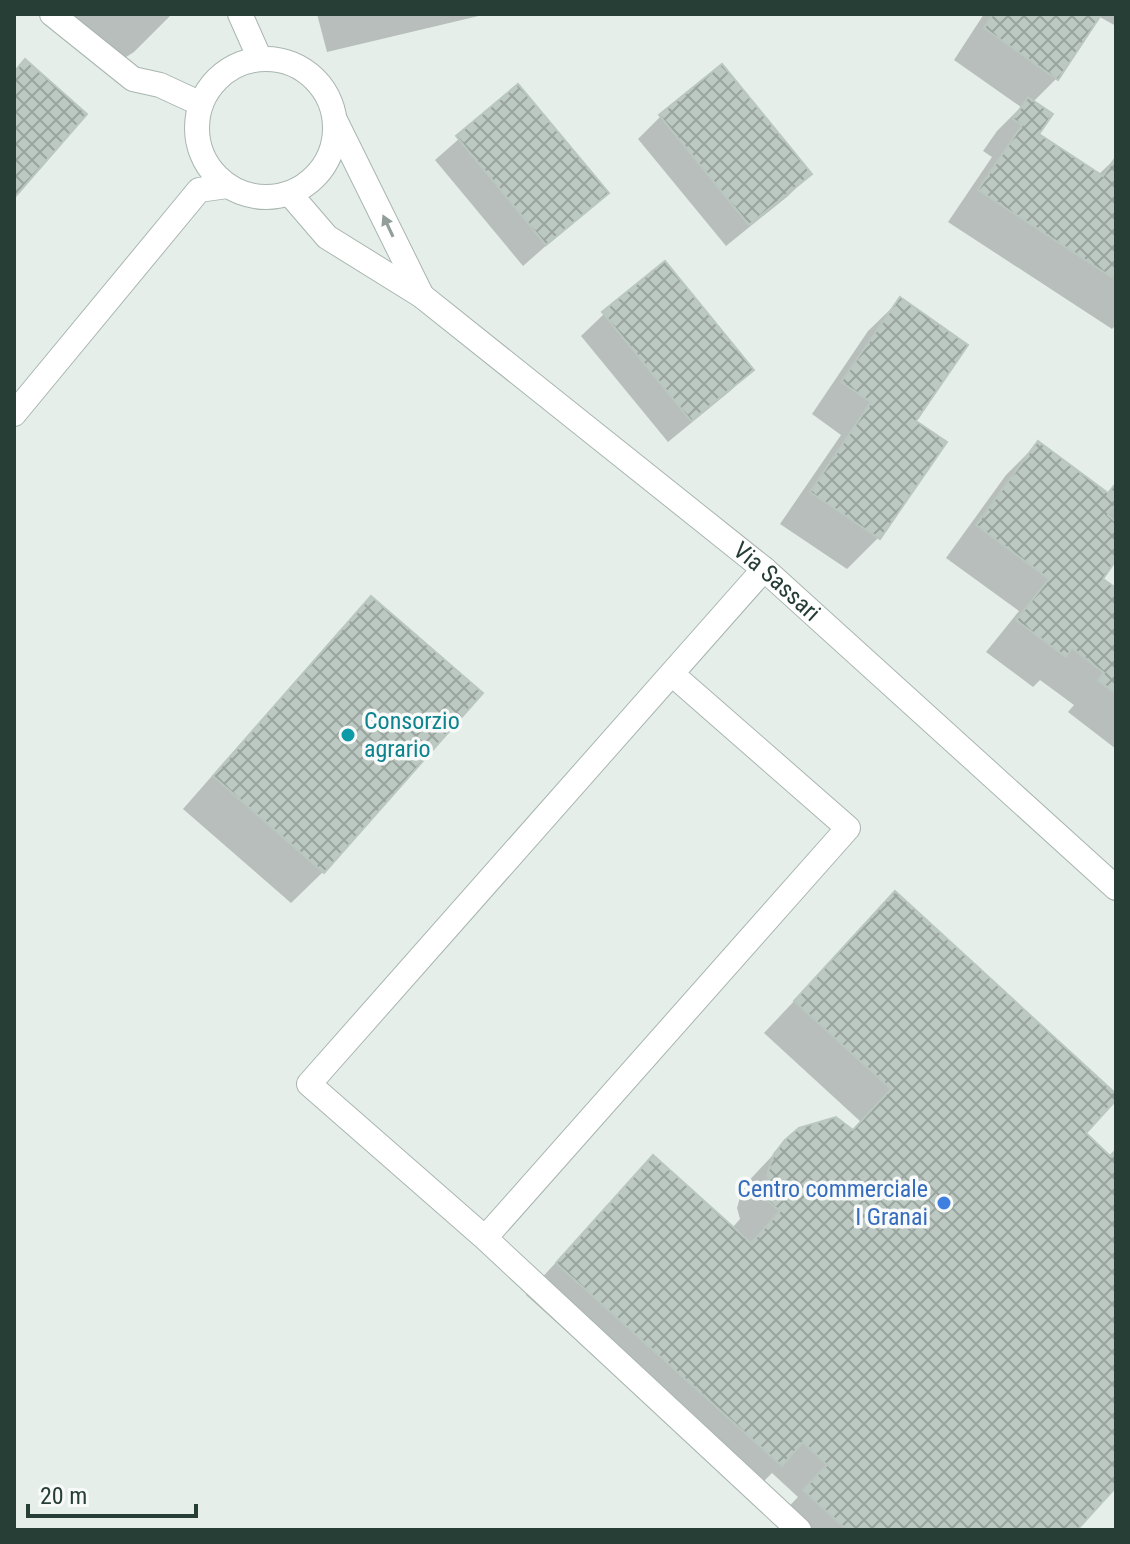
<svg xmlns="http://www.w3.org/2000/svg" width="1130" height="1544" viewBox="0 0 1130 1544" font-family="'Roboto Condensed',sans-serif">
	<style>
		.shadow { fill: #0003 }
		.building { fill: url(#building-cross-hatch); stroke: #b9c7c0; stroke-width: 2 }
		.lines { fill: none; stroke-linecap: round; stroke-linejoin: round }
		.service-casing { stroke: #a9b6b0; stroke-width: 26 }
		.minor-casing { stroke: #a9b6b0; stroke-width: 26 }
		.tertiary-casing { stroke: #a9b6b0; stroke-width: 26 }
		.service { stroke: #fff; stroke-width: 24 }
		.minor { stroke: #fff; stroke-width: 24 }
		.tertiary { stroke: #fff; stroke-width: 24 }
		.oneway { fill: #929e9a }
		.culture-dot { fill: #0f9aa8; stroke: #f7faf8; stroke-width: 3 }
		.shop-dot { fill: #3f7fe0; stroke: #f7faf8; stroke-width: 3 }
		.labels { text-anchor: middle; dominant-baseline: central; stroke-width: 7; stroke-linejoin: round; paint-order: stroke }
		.street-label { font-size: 24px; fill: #263e36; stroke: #f7faf8 }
		.culture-label { font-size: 24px; fill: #0d838f; stroke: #f7faf8; text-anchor: start }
		.shop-label { font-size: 24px; fill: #366cbe; stroke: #f7faf8; text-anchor: end }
	</style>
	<defs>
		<pattern id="building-cross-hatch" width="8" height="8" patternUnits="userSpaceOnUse" patternTransform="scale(2)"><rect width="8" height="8" fill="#bcc8c2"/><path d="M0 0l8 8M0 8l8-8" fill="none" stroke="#99a49e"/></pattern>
	</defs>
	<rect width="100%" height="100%" fill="#e6eeea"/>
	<path class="shadow" d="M70,14H172L134,52L123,59Z
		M317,14H487L327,52Z
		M984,14H1116V26L1098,16L1056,79L1033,102L1036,135L1098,175L1116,158V325L1112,329L948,222L992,157L983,151L997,131L1021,107L954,60Z
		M722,67L810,174L788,196L726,246L638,139L660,117Z
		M518,87L606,193L523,266L435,160Z
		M900,300L914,422L944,442L878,538L847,569L780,524L841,435L812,414L868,331Z
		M604,314L752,370L729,392L668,442L581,336Z
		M1038,443L1106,494L1116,484V557L1100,579L1116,591V749L1068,712L1074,705L1040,680L1033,687L986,652L1019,611L946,558L1006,475Z
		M371,599L323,872L291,903L183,809L340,630Z
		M895,894L1116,1097L1083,1133L1109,1158L1116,1151V1484L1074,1530H782L773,1523L798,1497L772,1473L749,1496L526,1295L653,1157L732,1228L740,1219L737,1208L743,1187L786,1141L852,1132L861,1122L764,1033Z"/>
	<path class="building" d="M993,14H1099L1101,15L1058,80L984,28Z
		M25,59L87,114L14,198V72Z
		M722,64L812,174L749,225L659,115Z
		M518,84L609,193L546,245L456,136Z
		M1028,97L1053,114L1039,134L1103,176L1116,157V280L978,190L1022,125L1013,119Z
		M665,261L754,370L691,421L602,312Z
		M900,297L968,345L916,421L947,442L880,539L810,492L871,402L841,382Z
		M1038,441L1108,493L1116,483V504L1108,515L1116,522V560L1103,579L1116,588V694L1098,680L1104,673L1072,648L1066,657L1016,620L1049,579L976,525Z
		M371,596L483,693L324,873L213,776Z
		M895,891L1116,1094V1100L1086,1133L1110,1156L1116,1150V1487L1077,1530H847L803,1490L827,1465L803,1442L782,1466L556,1263L653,1155L751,1243L780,1211L762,1196L770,1186L767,1175L774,1154L785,1140L799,1128L836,1117L853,1130L891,1089L794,1001Z"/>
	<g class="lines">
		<defs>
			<path id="service" d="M672,674L848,828L485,1238L309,1084L764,569
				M485,1238L799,1530"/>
			<path id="minor" d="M52,14L133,79L160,85L201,104
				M14,414L199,190L227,186"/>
			<g id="tertiary">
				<path d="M240,14L260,59"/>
				<circle cx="266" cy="128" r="69"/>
				<path d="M336,122L422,296"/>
				<path id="s1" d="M290,194L327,237L422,296L764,569L1116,888"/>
			</g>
		</defs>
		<use href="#service" class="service-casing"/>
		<use href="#minor" class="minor-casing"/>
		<use href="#tertiary" class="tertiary-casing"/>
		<use href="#service" class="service"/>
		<use href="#minor" class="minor"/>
		<use href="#tertiary" class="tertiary"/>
	</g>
	<defs><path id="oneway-solid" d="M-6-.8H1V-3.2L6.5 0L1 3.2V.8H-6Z" transform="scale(2)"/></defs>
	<use class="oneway" href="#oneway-solid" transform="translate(388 226) rotate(-115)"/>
	<circle class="culture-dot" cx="348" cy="735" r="8"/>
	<circle class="shop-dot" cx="944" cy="1203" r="8"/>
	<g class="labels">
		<g class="street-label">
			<text stroke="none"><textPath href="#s1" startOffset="624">Via Sassari</textPath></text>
		</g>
		<g class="culture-label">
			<text x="364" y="721">Consorzio<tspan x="364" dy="28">agrario</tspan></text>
		</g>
		<g class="shop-label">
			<text x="928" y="1189">Centro commerciale<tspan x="928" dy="28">I Granai</tspan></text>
		</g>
	</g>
	<rect width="1130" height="1544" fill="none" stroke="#263e36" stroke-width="32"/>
	<path d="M28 1504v12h168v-12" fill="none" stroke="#263e36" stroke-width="4"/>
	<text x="40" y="1504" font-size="24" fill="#263e36" stroke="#f7faf8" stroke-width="6" paint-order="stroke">20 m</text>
</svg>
